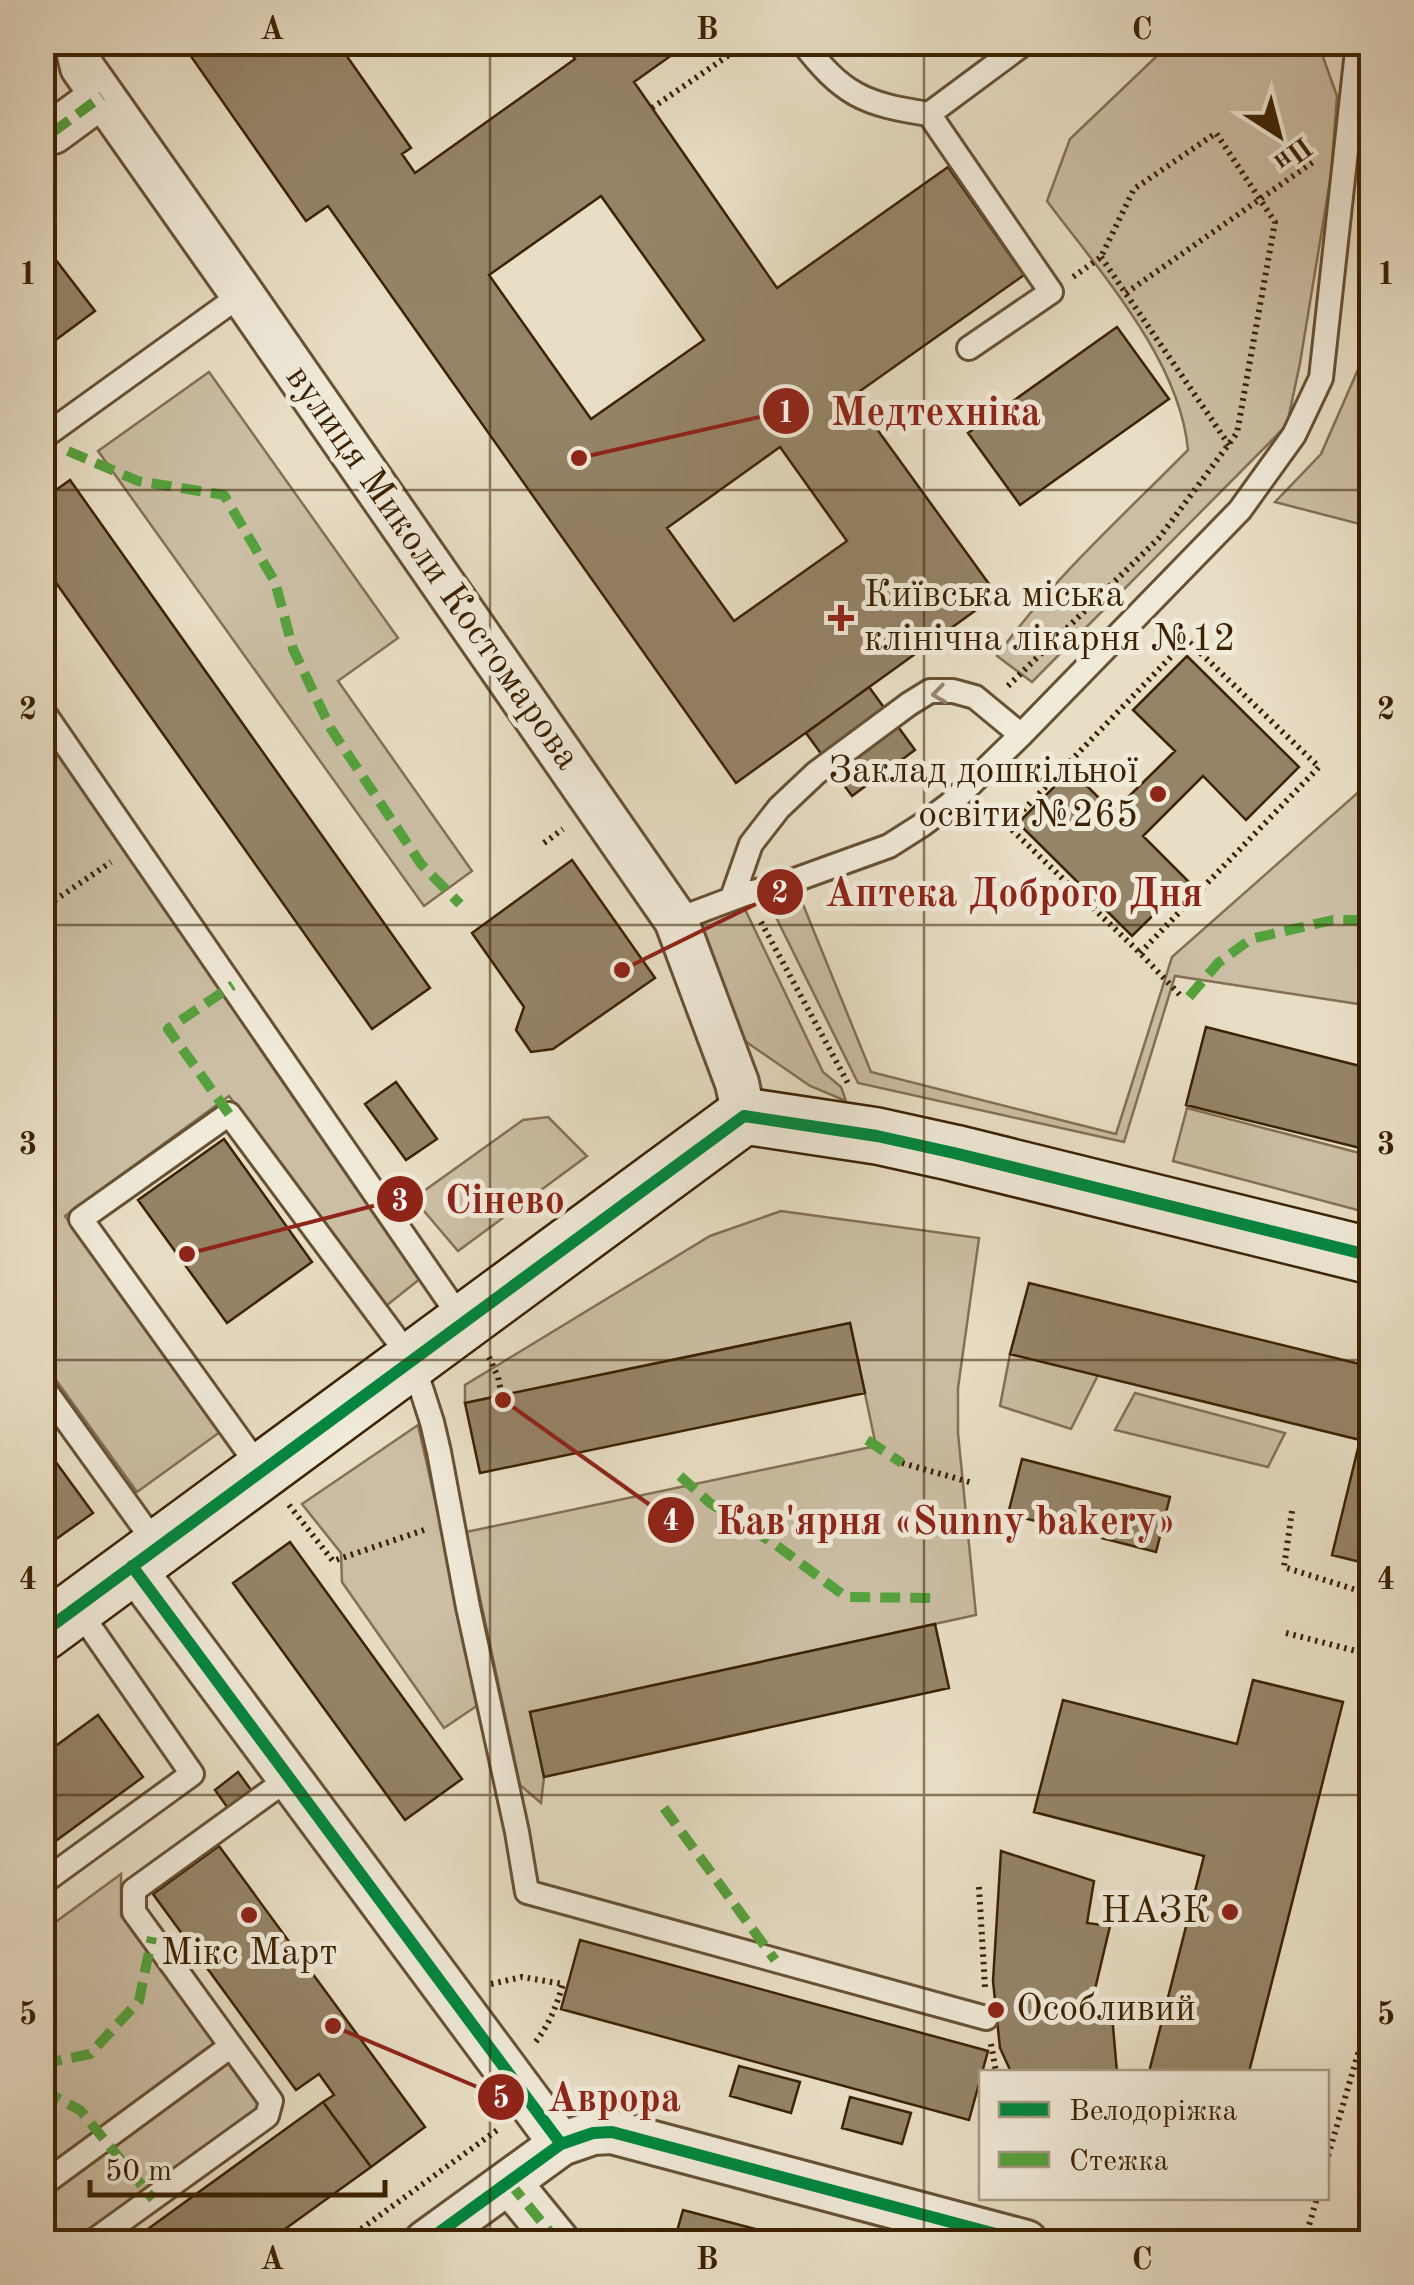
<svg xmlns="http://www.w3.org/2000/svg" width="1414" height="2285" viewBox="0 0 1414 2285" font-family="'Old Standard TT',serif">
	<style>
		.green { fill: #cbbea4; stroke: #847053; stroke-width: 2.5 }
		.building { fill: #958467; stroke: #3c2202; stroke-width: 2.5; fill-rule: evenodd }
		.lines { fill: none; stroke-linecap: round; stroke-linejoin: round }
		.lane-casing { stroke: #675133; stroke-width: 28 }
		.street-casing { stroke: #675133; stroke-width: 48 }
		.secondary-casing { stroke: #3c2202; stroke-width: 60 }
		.path { stroke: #3c2202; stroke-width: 6; stroke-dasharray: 2.5 5; stroke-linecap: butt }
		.lane { stroke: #f0ead9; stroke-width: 22 }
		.street { stroke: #f0ead9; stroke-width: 42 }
		.secondary { stroke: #f0ead9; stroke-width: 55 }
		.quiet { stroke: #54a23d; stroke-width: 10; stroke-dasharray: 20 10; stroke-linecap: butt }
		.cycleway-casing { stroke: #f0ead9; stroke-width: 19 }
		.cycleway { stroke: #00873e; stroke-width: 12 }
		.oneway { stroke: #96866e }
		.grid { fill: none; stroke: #3c2202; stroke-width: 2.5; stroke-opacity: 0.55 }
		.poi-dot { fill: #8f2418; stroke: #f0ead9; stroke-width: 4 }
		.labels { text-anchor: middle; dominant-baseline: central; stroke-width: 10; stroke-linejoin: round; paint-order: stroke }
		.street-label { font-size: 38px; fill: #3c2202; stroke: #f0ead9 }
		.poi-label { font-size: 38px; fill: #3c2202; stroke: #f0ead9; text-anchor: start }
		.leader { fill: none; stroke: #8f2418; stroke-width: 4 }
		.callout-dot { fill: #8f2418; stroke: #f0ead9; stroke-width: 4 }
		.mark-label { font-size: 30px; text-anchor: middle; font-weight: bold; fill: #fff }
		.callout-label { font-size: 40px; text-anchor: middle; font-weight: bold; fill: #8f2418; stroke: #f0ead9; stroke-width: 10; stroke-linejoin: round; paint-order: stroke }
		.neatline { fill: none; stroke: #3c2202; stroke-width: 4 }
		.grid-label { font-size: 32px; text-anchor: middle; font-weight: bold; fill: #3c2202 }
	</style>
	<rect width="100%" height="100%" fill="#e8dec5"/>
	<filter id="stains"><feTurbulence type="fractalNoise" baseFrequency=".002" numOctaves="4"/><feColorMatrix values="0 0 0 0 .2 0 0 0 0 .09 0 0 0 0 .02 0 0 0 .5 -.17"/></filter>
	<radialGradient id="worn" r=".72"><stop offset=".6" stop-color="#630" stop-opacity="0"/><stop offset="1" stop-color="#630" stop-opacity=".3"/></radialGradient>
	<path class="green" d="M1176,43H1318L1337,96L1331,175L1300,363L1287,425L1032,682L997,656C1051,580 1123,516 1188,450C1180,360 1100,272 1047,201L1070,139L1161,52Z
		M1371,301V527L1275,502L1321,454L1367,349Z
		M209,372L398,638L338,681L472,871L424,906L98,451Z
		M42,731L421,1278L386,1306L229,1096L65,1216L220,1432L137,1492L43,1362Z
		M1371,781V1006L1175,976L1124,1142L858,1083L770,905L800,897L871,1072L1116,1134L1172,957Z
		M743,905L823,1072L841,1087L846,1101L810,1086L742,1039L697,923Z
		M1187,1108L1371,1156V1188L1365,1212L1173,1161Z
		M548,1117L587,1156L458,1251L424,1211V1191L523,1120Z
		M781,1211L979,1238L958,1388V1433L976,1615L530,1712L544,1777L541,1803L520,1785L466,1532L876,1446L850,1323L465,1403V1385L710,1236Z
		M1010,1354L1098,1375L1071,1429L1000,1406Z
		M1135,1393L1285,1433L1268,1467L1115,1430Z
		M418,1425L481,1703L444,1728L342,1582L341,1553L302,1504Z
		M121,1874V1916L217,2044L42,2173V1932Z
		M230,2060L262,2102L259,2112L80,2242H53L43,2228L42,2194Z"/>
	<path class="building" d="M181,42H337L411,148L402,154L415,173L575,59L563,42H690L634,82L777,288L948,167L1024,275L853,396L997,595L736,783L328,206L306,221ZM601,196L704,340L591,419L489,275ZM780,447L847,541L734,621L667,528Z
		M42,242L95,311L42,350Z
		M1117,327L1169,399L1020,505L968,433Z
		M70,480L430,988L372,1029L42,563V500Z
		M1187,656L1299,767L1246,820L1203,776L1143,836L1188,881L1132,936L1018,823L1071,770L1113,812L1175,751L1133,710Z
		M869,687L915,750L852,796L806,733Z
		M572,860L655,978L553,1049L531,1052L516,1030L524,1007L472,933Z
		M1206,1027L1372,1069V1151L1186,1105Z
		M396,1082L437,1139L406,1160L365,1104Z
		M224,1139L312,1262L227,1323L138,1200Z
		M1029,1283L1372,1367V1565L1332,1555L1360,1440L1010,1354Z
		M850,1323L865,1393L480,1473L465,1403Z
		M1022,1459L1170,1497L1156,1552L1008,1514Z
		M55,1461L93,1513L42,1549V1470Z
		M290,1542L462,1779L405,1820L233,1583Z
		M935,1624L949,1688L544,1777L530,1712Z
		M1253,1680L1343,1702L1249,2072H1149L1204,1856L1034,1812L1063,1700L1237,1744Z
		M98,1715L143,1777L42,1851V1756Z
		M238,1772L254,1794L230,1811L215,1790Z
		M219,1846L425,2127L371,2167L323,2102L334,2095L319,2074L296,2090L153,1894Z
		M1001,1851L1094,1881L1087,1923L1110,1926L1091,2006L1112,2015L1117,2072H1011L1000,2048L993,1981Z
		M580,1940L988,2051L969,2120L561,2009Z
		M739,2066L800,2082L791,2113L730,2096Z
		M850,2097L911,2113L902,2144L842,2128Z
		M323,2102L371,2167L267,2242H130Z
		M683,2210L805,2242H674Z"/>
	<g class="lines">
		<defs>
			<path id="lane" d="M802,42C843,95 863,104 929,114L1026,42
				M929,114L1051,292L969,348
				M42,438L242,294
				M42,710L464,1323
				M732,898L751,844L779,808L816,773L909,704L930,691H953L975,697L1021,735
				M676,920L745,894L781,885L889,846L922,825L950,804L1021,735L1240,510L1294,435L1321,378L1358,42
				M42,1386L158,1547
				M262,1471L81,1219L229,1114L412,1360L432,1422L439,1452L468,1607L517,1832L527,1892L986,2018
				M42,1883L192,1774L77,1608
				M42,2185L231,2046
				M42,2240L45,2242
				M92,2242L267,2116L271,2101L134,1912V1890L289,1778"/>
			<path id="street" d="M76,42L82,67L242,294L676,920L737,1083L744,1116
				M53,132L102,96
				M132,1566L561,2144
				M509,2182L558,2242
				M426,2242L561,2144L593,2133L612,2132L1026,2242"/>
			<path id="secondary" d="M42,1633L744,1116L877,1136L954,1153L1372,1256"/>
		</defs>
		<use href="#lane" class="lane-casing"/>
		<use href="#street" class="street-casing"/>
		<use href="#secondary" class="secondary-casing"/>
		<path class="path" d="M652,108L748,42
			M1101,257L1229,445
			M1126,293L1313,162
			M1008,686L1159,538L1237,433L1275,222L1216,133L1134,189L1101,257L1073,277
			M544,843L563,829
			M42,909L111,862
			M761,922L850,1087
			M1140,953L1319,767L1187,640L1008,826L1140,953L1180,995
			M489,1357L498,1377L502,1396
			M902,1463L973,1483
			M289,1505L333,1561L424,1530
			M1292,1511L1284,1567L1372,1595
			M1286,1633L1372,1655
			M979,1887L985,1987
			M491,1984L522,1977L563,1984C556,2007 549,2026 533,2045
			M991,2044L996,2072
			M1326,2163L1372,2006
			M1305,2239L1317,2198
			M343,2242L500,2128"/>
		<use href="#lane" class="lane"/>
		<use href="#street" class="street"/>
		<use href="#secondary" class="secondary"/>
		<path class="quiet" d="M53,132L102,96
			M68,451L138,481L224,495L275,582L293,649L331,729L421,864L460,904
			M1189,997L1218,963L1251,939L1333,920H1372
			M229,1114L168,1029L233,985
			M867,1440L902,1463
			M680,1476L710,1503L776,1545L846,1597L934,1598
			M664,1808L775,1960
			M42,2064L90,2054L139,2001L152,1937
			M42,2090L80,2110L153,2199
			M509,2182L558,2242"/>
		<defs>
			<path id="cycleway" d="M132,1566L561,2144
				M42,1633L744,1116L877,1136L954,1153L1372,1256
				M426,2242L561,2144L593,2133L612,2132L1026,2242"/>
		</defs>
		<use href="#cycleway" class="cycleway-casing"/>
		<use href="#cycleway" class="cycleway"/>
	</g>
	<defs><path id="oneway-chevron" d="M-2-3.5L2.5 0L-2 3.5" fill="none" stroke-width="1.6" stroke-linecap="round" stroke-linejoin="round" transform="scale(2.5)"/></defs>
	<use class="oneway" href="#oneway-chevron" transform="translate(939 694) rotate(172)"/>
	<path class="grid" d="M490,42V2242M924,42V2242M42,490H1372M42,925H1372M42,1360H1372M42,1795H1372"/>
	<g class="poi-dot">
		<path d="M836 603h10v10h10v10h-10v10h-10v-10h-10v-10h10z"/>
		<circle cx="1158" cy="794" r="10"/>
		<circle cx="1230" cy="1912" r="10"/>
		<circle cx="249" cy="1915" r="10"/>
		<circle cx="996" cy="2010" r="10"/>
	</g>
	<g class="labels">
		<g class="street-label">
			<text transform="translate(432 568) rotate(55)">вулиця Миколи Костомарова</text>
		</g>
		<g class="poi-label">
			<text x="864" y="596">Київська міська<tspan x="864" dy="44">клінічна лікарня №12</tspan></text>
			<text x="1138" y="772" text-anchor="end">Заклад дошкільної<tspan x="1138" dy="44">освіти №265</tspan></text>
			<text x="1210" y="1912" text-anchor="end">НАЗК</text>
			<text x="249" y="1954" text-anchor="middle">Мікс Март</text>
			<text x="1016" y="2010">Особливий</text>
		</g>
	</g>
	<path class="leader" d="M579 458L786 411M622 970L780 892M187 1254L400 1199M503 1400L671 1520M333 2026L501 2097"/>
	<g class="callout-dot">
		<circle cx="579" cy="458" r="10"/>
		<circle cx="622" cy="970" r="10"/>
		<circle cx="187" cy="1254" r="10"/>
		<circle cx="503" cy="1400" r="10"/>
		<circle cx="333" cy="2026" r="10"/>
		<circle cx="786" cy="411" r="25"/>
		<circle cx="780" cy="892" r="25"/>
		<circle cx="400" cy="1199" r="25"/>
		<circle cx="671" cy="1520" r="25"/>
		<circle cx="501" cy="2097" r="25"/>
	</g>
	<g class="mark-label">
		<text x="786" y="422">1</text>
		<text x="780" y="902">2</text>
		<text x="400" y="1210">3</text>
		<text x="671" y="1530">4</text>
		<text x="501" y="2107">5</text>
	</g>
	<g class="callout-label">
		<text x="936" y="425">Медтехніка</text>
		<text x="1014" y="906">Аптека Доброго Дня</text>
		<text x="505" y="1213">Сінево</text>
		<text x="946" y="1534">Кав'ярня «Sunny bakery»</text>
		<text x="614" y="2111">Аврора</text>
	</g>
	<rect width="1414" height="2285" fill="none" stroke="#e8dec5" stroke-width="110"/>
	<rect x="979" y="2070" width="350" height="130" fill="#f0ead9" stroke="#a89a83" stroke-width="2.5"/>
	<rect x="999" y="2102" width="50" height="15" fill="#00873e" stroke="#a89a83" stroke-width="2.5"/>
	<text x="1069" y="2120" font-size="30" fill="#3c2202">Велодоріжка</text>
	<rect x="999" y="2152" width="50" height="15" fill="#54a23d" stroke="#a89a83" stroke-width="2.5"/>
	<text x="1069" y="2170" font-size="30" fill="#3c2202">Стежка</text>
	<g transform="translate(1279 135) rotate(144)" stroke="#f0ead9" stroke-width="8" paint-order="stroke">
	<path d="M0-8L18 38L0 25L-18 38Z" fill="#3c2202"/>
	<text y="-15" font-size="28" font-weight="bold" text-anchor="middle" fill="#3c2202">Пн</text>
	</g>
	<path d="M90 2180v15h295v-15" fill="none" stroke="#3c2202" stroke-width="5"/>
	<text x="105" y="2180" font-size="30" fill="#3c2202" stroke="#f0ead9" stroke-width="8" paint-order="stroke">50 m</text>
	<rect x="55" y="55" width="1304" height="2175" class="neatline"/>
	<g class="grid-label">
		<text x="272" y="39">A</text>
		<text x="707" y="39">B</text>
		<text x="1142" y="39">C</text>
		<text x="28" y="284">1</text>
		<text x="1386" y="284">1</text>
		<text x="28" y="719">2</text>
		<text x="1386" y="719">2</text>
		<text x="28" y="1154">3</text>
		<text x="1386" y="1154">3</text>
		<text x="28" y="1589">4</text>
		<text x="1386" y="1589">4</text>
		<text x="28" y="2024">5</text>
		<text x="1386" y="2024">5</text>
		<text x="272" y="2269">A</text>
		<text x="707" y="2269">B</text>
		<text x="1142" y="2269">C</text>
	</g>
	<rect width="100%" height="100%" filter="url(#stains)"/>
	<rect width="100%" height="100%" fill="url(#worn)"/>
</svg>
